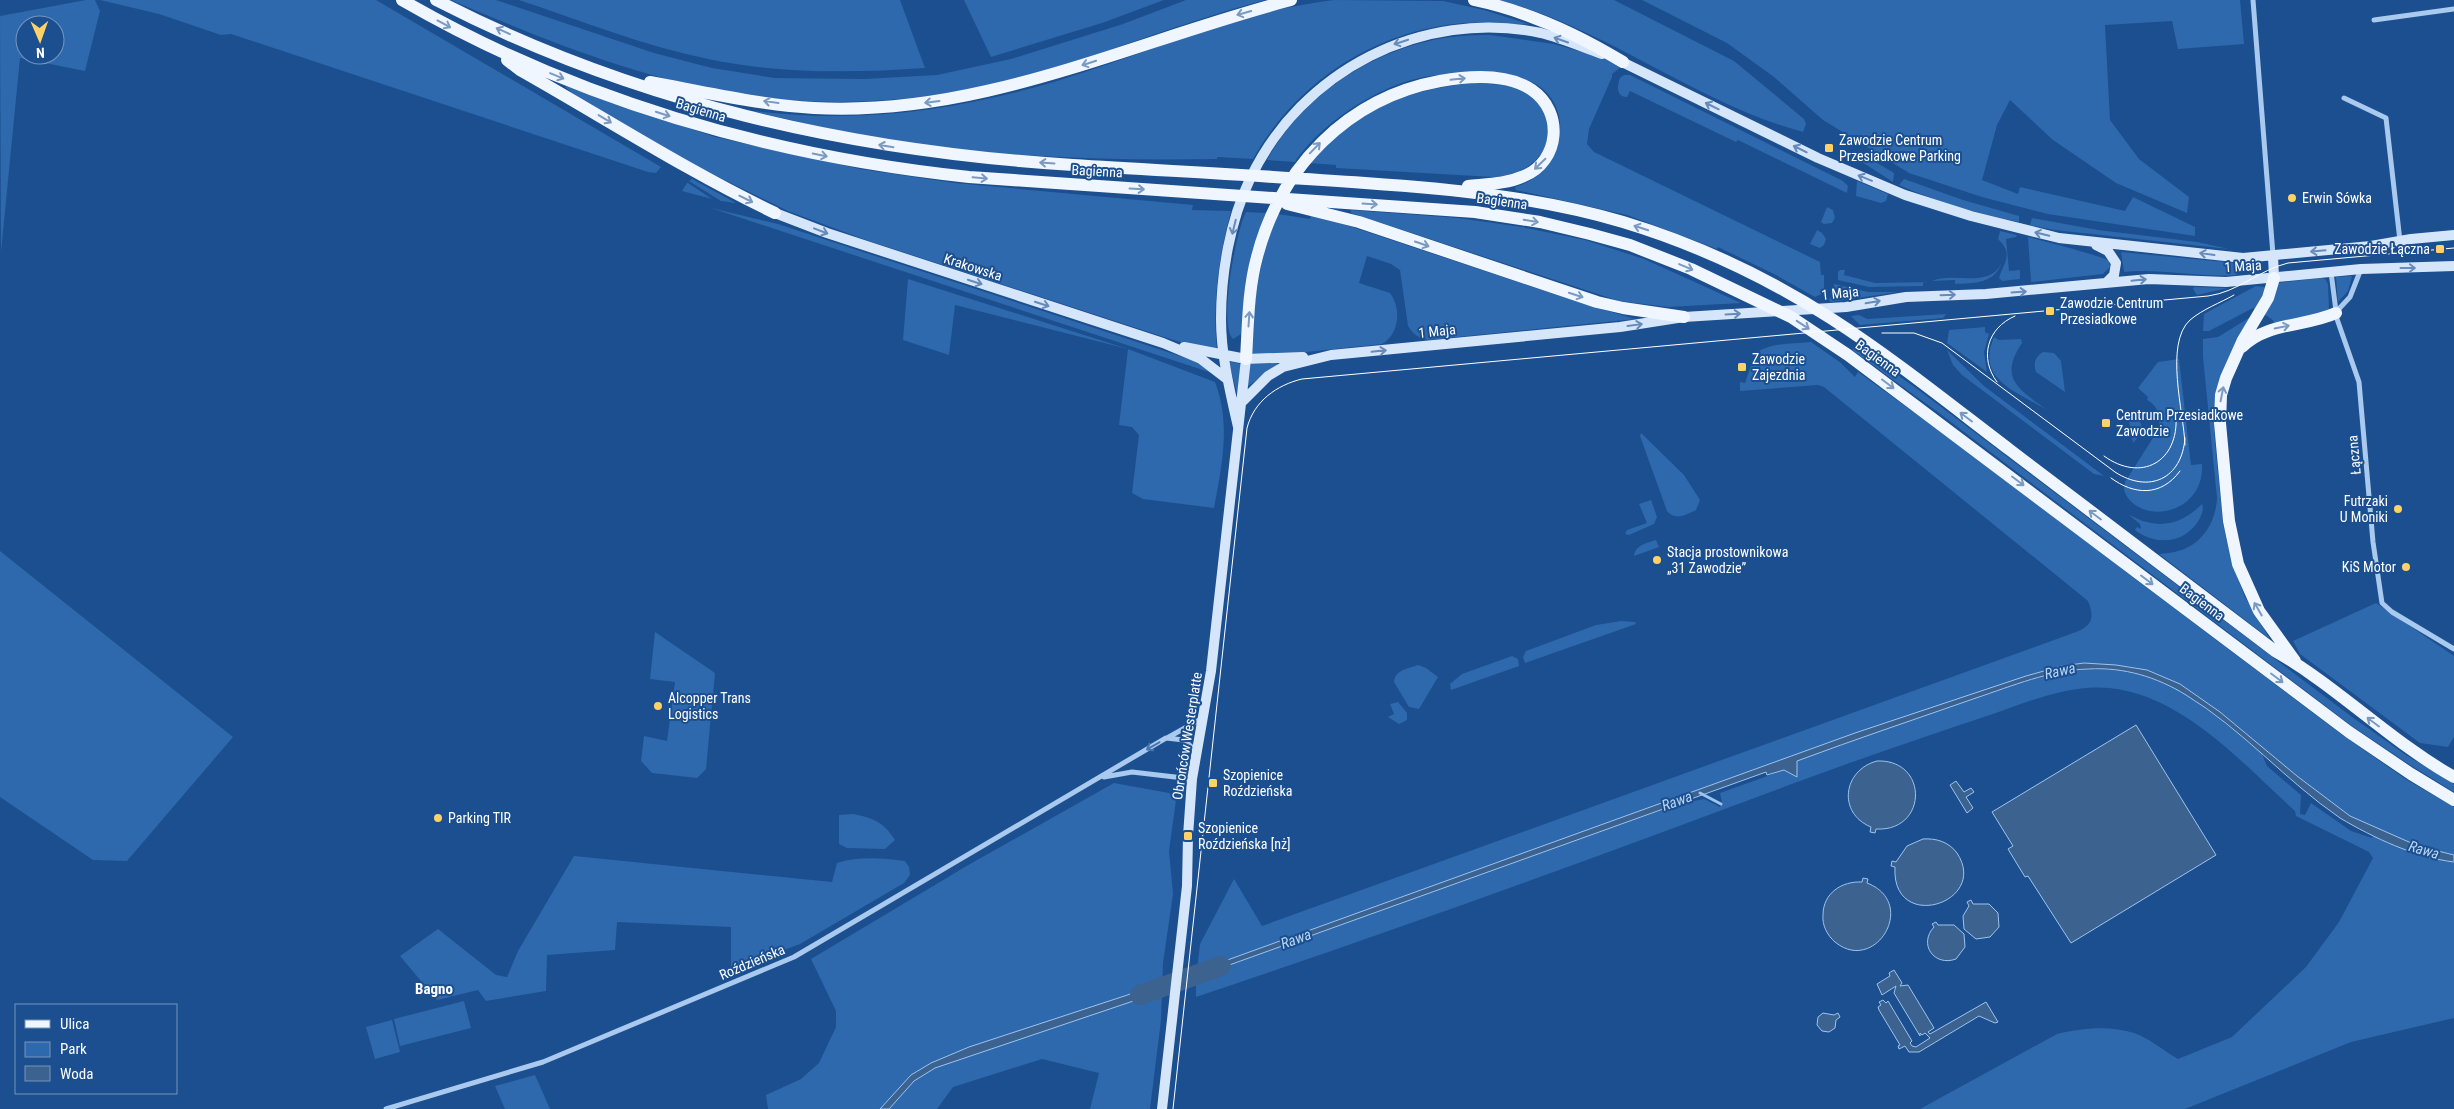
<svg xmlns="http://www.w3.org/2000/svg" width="2454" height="1109" viewBox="0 0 2454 1109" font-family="'Roboto Condensed',sans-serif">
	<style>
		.green { fill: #2e69ad; fill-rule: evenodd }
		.water { fill: #3c6290; stroke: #9cc4f0 }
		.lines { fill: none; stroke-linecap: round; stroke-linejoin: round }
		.stream { stroke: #9cc4f0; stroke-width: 3 }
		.river { stroke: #3c6290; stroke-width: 20 }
		.street { stroke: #a9c9ee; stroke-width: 5 }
		.secondary { stroke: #d6e6fa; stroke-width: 10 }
		.primary { stroke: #f0f6ff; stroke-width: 12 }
		.tram { stroke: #fff; stroke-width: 1 }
		.oneway { stroke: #7b9ac1 }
		.oneway2 { stroke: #668bba }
		.oneway3 { stroke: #4674ac }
		.poi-dot { fill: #ffd166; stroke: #1b4f8f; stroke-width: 2 }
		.labels { text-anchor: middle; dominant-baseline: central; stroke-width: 4; stroke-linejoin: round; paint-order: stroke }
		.street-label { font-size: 14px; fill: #fff; stroke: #1b4f8f }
		.poi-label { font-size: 14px; fill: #fff; stroke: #1b4f8f; text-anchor: start }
		.water-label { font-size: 15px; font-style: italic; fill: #b5d3f5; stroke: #1b4f8f }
		.neighbourhood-label { font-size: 15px; font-weight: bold; fill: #fff; stroke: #1b4f8f }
	</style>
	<rect width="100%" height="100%" fill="#1b4f8f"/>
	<path class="green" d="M86,0H95L100,11L85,71L20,58L1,252L0,16ZM25,25H55V55H25Z
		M100,0H376L661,167L656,173L648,172L231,34L221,35L159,14Z
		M451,0H496L654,53L712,68L775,78L864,79L937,75L1011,59L1123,24L1186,0H1265C1181,22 1101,56 1018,78C927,102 830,109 737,94C638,78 542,39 451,0Z
		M519,0H900L925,68C853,73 779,74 708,59C644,46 582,21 519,0Z
		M964,0H1164L1102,23L991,57Z
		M1334,0L1443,1L1484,10L1528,24C1523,26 1476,22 1464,23C1375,30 1296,82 1253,159L1217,157V159C1093,161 968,156 847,133C815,126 783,118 751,111C777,113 804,116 830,116C906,117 982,103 1054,82C1146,54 1239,11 1334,0Z
		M1499,0H1614L1734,61L1804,119L1806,124L1803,132C1696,103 1607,28 1499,0Z
		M1642,0H2240L2244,44L2178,49L2172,21L2105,25L2110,120L2139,159L2189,197L2187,213L2116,183L2053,140L2010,100L1997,125L1982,180L2018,194L2020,187L2125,211L2133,197L2195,227V236L2048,214L1982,197L1909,173L1823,120L1774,77L1727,43Z
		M1490,35L1554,44L1613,61L1621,67L1612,74V77L1589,129L1587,144L1594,152L1820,262L1821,275H1824V293L1815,297L1776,275L1718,247L1717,249L1627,215L1516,190L1515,187C1563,174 1579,106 1532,82C1519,76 1500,78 1487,77C1472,76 1456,74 1441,75C1390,77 1323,120 1295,162L1267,160C1300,100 1363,56 1429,41C1449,36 1470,35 1490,35Z
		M1624,75H1630L1843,181L1848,186L1847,193L1738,140L1736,142L1630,91L1627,97C1616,97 1617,86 1620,78Z
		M1474,83C1491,84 1511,84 1527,92C1535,97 1540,104 1544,112C1560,149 1528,176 1493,177L1336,168V165L1309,163C1318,154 1326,143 1336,135C1374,102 1425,87 1474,83Z
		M566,86L715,137L860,169L955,183L1193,205L1192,210L1231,211C1219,256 1212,303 1217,349L1190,345L1161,336L866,240L788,211L696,166L575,95L565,87Z
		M1862,154L1894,173L1893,182L1851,155Z
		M692,179L736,203L721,201L689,181Z
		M1904,179L1963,200L2019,216V222C1979,214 1937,202 1899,185Z
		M1857,181L1888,194L1886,201L1881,203L1856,196Z
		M687,183H688L712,199L682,191Z
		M1827,207L1833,210L1835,218L1832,223L1824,224L1821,222Z
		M711,208L778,224L1201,363L1215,374Z
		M1351,210L1458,218L1522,227L1585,240L1644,259L1741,303L1668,307L1619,301L1351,213Z
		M1246,212L1266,213L1252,256L1241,334L1233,339C1218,325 1236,231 1246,212Z
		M1278,214L1310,219L1311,215L1340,223L1581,303L1635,319L1428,340C1418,338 1413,334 1408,326L1400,270L1391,264L1367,256L1359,283L1390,293C1402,309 1399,335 1382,344L1287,354H1253L1251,353C1253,305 1259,258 1278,214Z
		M2032,218L2098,230L2197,242L2229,249L2055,230L2030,225Z
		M1817,230L1822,233L1826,239L1824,245L1820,248L1810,244Z
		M2000,231L2017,235L2016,237L2006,239L2009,271L2020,270V279L2002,281L1999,278C2004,262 2014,254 1998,239Z
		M2028,237C2039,240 2106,257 2109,261L2110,267L2103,274L2031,282Z
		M2121,252L2235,263L2239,265L2240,270L2236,275C2198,278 2162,268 2124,272Z
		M2002,262C1995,284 1974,283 1955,284V280L1932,281C1952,271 1990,290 2002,262Z
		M1840,270H1845L1844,275L1875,283L1928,282H1923V286L1869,287L1838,280V272Z
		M2352,276L2348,291L2338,302L2336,277Z
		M2321,278L2325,279L2328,284L2329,311L2274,324L2273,320L2264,314L2277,283Z
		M908,279L1128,349L1215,382C1231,424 1222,465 1214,508L1143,499L1132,493L1139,435L1132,427L1119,425L1128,349L955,305L949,355L903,340Z
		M1834,284L1868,292H1898L1831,302L1829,300L1833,294Z
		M2256,286L2265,287V293L2256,310L2253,308L2209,331H2203L2204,314Z
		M2194,287L2228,288L2197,295L2193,289Z
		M1946,314L1943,318L1860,325L1851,316L1859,315L1867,319Z
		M2252,316L2214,409V431L2223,523L2231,561L2245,597L2270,639L2159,554C2165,553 2172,553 2178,551C2202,545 2216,522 2217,498L2203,357V339L2218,337Z
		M1985,327V332L1989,334L1984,352L1987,372L1947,343L1949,330Z
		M1994,337L1999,340L2021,339L2022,343C1998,379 2019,389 2047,410C2019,392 1975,381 1994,337Z
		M1811,342L1841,363L1855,377L1858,372L1926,421L2341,734L2407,780L2454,807V1018L2351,1042L2185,1109H1920L2057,1034C2080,1028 2110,1025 2134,1033C2149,1038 2164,1051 2178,1059L2232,1037L2306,967L2339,922L2373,858L2369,852L2296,816L2295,811C2243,764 2183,695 2109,688C2067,684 2026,703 1987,716C1924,737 1862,758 1800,781C1600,856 1399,929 1196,997V977L1678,804L1704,799L1720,807L1722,802L1720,793L1784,770L1797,776L1796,761C1846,743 1897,725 1947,708C2010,687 2079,655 2146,676C2190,690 2228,725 2262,754L2267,766L2301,795L2300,814L2305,815L2311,803L2351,831L2372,838L2376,828L2350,816L2297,776L2220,712L2180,684L2155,673L2133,667L2084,663L2062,666L2026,676L1855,733L1197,971L1200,944L1234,879L1262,926L2065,636C2085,629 2098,625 2088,601L1824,387L1818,385L1740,391V382L1745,383L1751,366L1758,357L1755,354C1770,342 1793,344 1811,342Z
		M1854,348L1876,363L1878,361L1920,391L2352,717L2406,755L2454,784V792L2407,763L2352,726L1939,413L1852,350Z
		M1947,350L1984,386L2104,476L2094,474L1962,375L1953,365Z
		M2043,352L2054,353L2061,361L2065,392L2036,372C2033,363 2035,357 2043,352Z
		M2179,359L2191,465L2202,464C2205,517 2136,526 2124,490L2125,482L2158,430C2161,418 2159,406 2147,400L2148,397L2138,388L2158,362Z
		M1231,362L1241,364L1237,393L1229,363Z
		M1277,363V365L1247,387L1250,364Z
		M2127,410L2138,416L2142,427L2139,436L2133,443Z
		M1641,433L1684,475L1700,500L1696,510C1686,515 1675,521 1667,511L1640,436Z
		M1651,500L1657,517L1654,524L1629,535L1625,534L1627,530L1647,523L1639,504Z
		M2202,504C2204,508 2202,513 2200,518C2187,543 2157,547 2135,530L2137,527L2141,529L2140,524L2129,515C2133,516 2140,521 2147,522C2169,528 2187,519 2202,504Z
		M1656,540L1659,547L1634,556C1635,545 1647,543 1656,540Z
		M0,551L233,737L127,861L93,860L0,797Z
		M2376,603L2454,656V737L2448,747L2420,743L2300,654L2293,641Z
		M1621,621L1635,622L1636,624L1525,663L1523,657L1526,651L1596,625Z
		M655,632L715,673L706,769L697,778L652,773L641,761L644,736L667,741L675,682L650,679Z
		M1512,656L1518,659L1519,666L1451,690L1450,684L1462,674Z
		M1418,665L1426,668L1438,677L1419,709L1409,707L1394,682C1395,670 1407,669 1418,665Z
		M1398,702L1407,713V720L1399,724L1388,717L1394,714L1390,704Z
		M1114,783L1169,793L1176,800L1169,851L1173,894L1163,963L1161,1020L1150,1109H1090L1099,1073L1042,1059L953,1087L937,1109H768L766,1095L801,1079L819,1063L836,1027V1011L811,959L970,864Z
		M853,814C873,818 884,822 895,840L885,849L847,848L839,844V815Z
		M574,856L832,882L837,863C858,856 882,858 905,861L909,867L910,875L904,883L800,944L731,970V927L617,922L615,950L547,955L546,991L486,1001L478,990L437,1000L400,956L438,929L496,975L507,977L518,951Z
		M464,1001L471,1028L400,1046L394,1019Z
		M392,1020L400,1052L375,1059L366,1027Z
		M535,1075L550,1109H505L495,1086Z"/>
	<path class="water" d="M2084,663L2116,665L2147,670L2180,684L2220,712L2297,776L2350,816L2418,846L2454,855V862C2414,857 2374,838 2340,818C2286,781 2242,729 2186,695C2157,677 2124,667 2089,669C2050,670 2012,686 1976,698C1916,719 1856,739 1797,761V777L1784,770L1767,775L1766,772L1196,977L1197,971L1855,733L2026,676L2062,666Z
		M2136,725L2216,855L2071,943L2028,876L2025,877L2008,849L2013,846L1992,812Z
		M1877,761C1929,759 1928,832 1876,829L1875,833L1870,832L1871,827C1837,813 1843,770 1877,761Z
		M1956,781L1964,792L1971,788L1974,792L1966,797L1973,808L1967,813L1950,785Z
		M1923,839C1936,838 1949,842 1957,853C1990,903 1891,934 1895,867L1891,866L1892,861L1896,862L1907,846Z
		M1863,878L1868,879L1867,883C1919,903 1875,975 1835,942C1827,935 1822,925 1823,915C1823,893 1842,881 1862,882Z
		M1971,900L1973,904H1989L1998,913L1999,927L1990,937L1976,939L1964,929L1963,916L1969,906L1967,902Z
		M1936,922L1938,925H1954L1964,934L1965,947L1956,959C1934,967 1918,944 1934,927L1932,924Z
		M1894,970L1902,983L1900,986L1908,985L1934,1028L1928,1032L1930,1034L1986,1002L1998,1022L1995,1023L1979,1016L1919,1052H1909L1905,1046L1899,1049L1898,1046L1900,1045L1879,1010L1878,1007L1881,1005L1879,1002L1883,1000L1886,1003L1888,1001L1912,1041L1910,1043L1912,1046L1916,1047L1930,1038L1925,1033L1922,1035L1920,1033V1036L1894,993L1896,986L1882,995L1877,984L1890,976L1889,973Z
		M1164,983L1163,991L935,1068L914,1081L889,1109H880L911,1075L931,1063L969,1047Z
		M1823,1013L1834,1015L1838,1013L1840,1017L1836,1020L1835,1028L1829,1032L1822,1031L1817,1025L1818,1017Z"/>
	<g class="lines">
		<path class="stream" d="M1700,793L1721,804"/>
		<path class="river" d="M1140,995L1221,966"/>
		<path class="street" d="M2253,0L2273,255
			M2374,20L2454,9
			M2344,98L2386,118L2400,241
			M2331,272L2337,319L2359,382L2373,542L2382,603L2392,612L2454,649
			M2336,312L2350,297L2361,269
			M1167,738L1201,719
			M1104,777L1132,772L1192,779
			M386,1109L543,1062L794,957L1166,738L1184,740L1195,750"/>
		<path class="secondary" d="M1618,60L1818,158L1905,195L1971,216L2059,238L2243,258L2371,246L2411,239L2454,235
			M775,213L827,233L1163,343L1201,359L1227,379
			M2096,245L2108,251L2116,263L2114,275L2106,283
			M2273,256L2274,278
			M1184,347L1246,359L1303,357
			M1243,401L1268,376L1283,367L1331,355L1620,327L1684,317L1846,307L1906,297L1986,294L2149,279L2226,282L2361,269L2454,266
			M1238,427C1230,391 1221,356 1221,319C1221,273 1230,221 1250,179C1301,71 1422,8 1541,33C1561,38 1582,47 1602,54
			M1162,1109L1187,886L1188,836L1192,779L1211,671L1246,359"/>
		<path class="primary" d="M402,0C575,100 770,156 969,177L1475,212L1540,222L1590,234L1630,245L1691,269L1791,317L1848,355L2349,732L2411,774L2454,800
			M436,0C636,103 850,151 1073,165C1170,171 1268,176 1365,183C1452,189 1538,197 1623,222C1696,244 1768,278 1832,319C1894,359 1952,406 2010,450C2098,517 2187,584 2275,651C2338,687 2390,741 2454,777
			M1474,0C1527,11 1577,34 1623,62
			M507,60L520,70C605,118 687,171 775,213
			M650,82C704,92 760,105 814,108C982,117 1133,41 1291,0
			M1287,204L1359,222L1597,302L1623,308L1684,317
			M2274,278L2268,298L2243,340L2226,378L2221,395L2220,423L2229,521L2238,564L2259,611L2295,661
			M2242,347C2267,322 2305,327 2336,313
			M1246,359C1248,326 1248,290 1257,257C1280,168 1347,98 1440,81C1468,76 1507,73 1532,90C1564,112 1560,161 1524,176C1506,184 1487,184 1468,186"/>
		<path class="tram" d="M1882,333H1914L1942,343L2115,472C2149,494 2182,479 2185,438
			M1997,382C1979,358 1987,328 2015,316
			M2185,445C2184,413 2164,344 2190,320C2203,309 2220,303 2234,295
			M2104,456C2141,483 2179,462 2176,416
			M2111,478C2134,495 2161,497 2180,471
			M1173,1109L1247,428C1254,401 1277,385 1302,379L2208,296C2238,292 2259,270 2288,263L2454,248"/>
	</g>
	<defs><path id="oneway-shaft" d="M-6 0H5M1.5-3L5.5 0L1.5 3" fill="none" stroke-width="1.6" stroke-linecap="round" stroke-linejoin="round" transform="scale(1.25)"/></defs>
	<g class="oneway">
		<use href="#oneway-shaft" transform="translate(1244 13) rotate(164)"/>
		<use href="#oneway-shaft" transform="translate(444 24) rotate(28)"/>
		<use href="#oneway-shaft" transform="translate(503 31) rotate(-156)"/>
		<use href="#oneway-shaft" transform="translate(1089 63) rotate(162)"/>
		<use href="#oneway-shaft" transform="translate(557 76) rotate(22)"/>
		<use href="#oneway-shaft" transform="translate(1458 79) rotate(-6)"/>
		<use href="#oneway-shaft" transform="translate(771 102) rotate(-172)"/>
		<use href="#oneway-shaft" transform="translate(932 102) rotate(173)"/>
		<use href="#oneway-shaft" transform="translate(663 114) rotate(18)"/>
		<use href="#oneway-shaft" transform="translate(605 119) rotate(31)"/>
		<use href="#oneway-shaft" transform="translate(886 146) rotate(-171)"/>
		<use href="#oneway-shaft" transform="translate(1315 148) rotate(-46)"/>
		<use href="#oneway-shaft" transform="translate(820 155) rotate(11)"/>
		<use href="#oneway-shaft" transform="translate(1047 163) rotate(-176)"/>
		<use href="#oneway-shaft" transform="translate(1540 164) rotate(136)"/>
		<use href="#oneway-shaft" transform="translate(980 178) rotate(5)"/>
		<use href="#oneway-shaft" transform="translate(1137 189) rotate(3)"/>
		<use href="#oneway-shaft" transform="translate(746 199) rotate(26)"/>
		<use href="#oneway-shaft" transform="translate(1370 204) rotate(4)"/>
		<use href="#oneway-shaft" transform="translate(1531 221) rotate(10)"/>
		<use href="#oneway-shaft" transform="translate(1641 228) rotate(-162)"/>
		<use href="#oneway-shaft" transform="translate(1422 244) rotate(19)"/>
		<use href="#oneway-shaft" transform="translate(1686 267) rotate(23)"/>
		<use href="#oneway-shaft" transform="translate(1576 295) rotate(18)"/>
		<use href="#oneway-shaft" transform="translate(1249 319) rotate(-86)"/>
		<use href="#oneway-shaft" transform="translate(1803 325) rotate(33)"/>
		<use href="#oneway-shaft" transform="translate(2282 327) rotate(-12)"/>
		<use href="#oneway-shaft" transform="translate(1888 384) rotate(37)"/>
		<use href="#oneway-shaft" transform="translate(2222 394) rotate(-79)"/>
		<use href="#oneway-shaft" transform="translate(1966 417) rotate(-143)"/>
		<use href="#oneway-shaft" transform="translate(2018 481) rotate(37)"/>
		<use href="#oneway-shaft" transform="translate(2095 515) rotate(-143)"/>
		<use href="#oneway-shaft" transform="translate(2147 580) rotate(37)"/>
		<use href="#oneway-shaft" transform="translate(2258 609) rotate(-120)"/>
		<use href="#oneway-shaft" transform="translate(2277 678) rotate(37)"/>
		<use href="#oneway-shaft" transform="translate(2373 722) rotate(-143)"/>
	</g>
	<g class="oneway2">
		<use href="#oneway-shaft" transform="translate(1561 40) rotate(-161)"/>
		<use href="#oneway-shaft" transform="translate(1401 42) rotate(162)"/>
		<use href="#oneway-shaft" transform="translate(1712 106) rotate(-154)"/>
		<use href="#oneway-shaft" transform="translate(1800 149) rotate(-154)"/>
		<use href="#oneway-shaft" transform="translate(1865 178) rotate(-158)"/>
		<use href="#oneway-shaft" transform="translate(1234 227) rotate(104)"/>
		<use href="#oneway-shaft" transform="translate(821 231) rotate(21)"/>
		<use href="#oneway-shaft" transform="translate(2042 234) rotate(-167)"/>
		<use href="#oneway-shaft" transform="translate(2318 251) rotate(175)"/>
		<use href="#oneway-shaft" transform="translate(2207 254) rotate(-172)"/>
		<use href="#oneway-shaft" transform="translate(2408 268)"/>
		<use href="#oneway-shaft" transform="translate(2139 280) rotate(-6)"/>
		<use href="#oneway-shaft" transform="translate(975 282) rotate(18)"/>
		<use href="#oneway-shaft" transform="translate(2019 292) rotate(-4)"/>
		<use href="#oneway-shaft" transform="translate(1948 295) rotate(-2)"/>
		<use href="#oneway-shaft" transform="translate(1873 302) rotate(-10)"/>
		<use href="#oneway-shaft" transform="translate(1042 304) rotate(18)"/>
		<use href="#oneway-shaft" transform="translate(1733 314) rotate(-3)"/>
		<use href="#oneway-shaft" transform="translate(1635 325) rotate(-8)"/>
		<use href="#oneway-shaft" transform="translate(1379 351) rotate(-6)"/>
	</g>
	<use class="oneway3" href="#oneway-shaft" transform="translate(1153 746) rotate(150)"/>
	<g class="poi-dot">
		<rect x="1824" y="143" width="10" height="10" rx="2.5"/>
		<circle cx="2292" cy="198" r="5"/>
		<rect x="2435" y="244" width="10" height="10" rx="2.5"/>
		<rect x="2045" y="306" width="10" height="10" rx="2.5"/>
		<rect x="1737" y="362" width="10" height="10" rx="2.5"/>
		<rect x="2101" y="418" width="10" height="10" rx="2.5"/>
		<circle cx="2398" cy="509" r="5"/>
		<circle cx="1657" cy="560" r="5"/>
		<circle cx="2406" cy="567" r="5"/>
		<circle cx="658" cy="706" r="5"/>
		<rect x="1208" y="778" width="10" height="10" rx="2.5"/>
		<circle cx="438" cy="818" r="5"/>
		<rect x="1183" y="831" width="10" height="10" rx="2.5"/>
	</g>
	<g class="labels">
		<g class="street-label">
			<text transform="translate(701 110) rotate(17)">Bagienna</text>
			<text transform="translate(1097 171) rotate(3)">Bagienna</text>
			<text transform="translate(1502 201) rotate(8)">Bagienna</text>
			<text transform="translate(2243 266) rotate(-4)">1 Maja</text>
			<text transform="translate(973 267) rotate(18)">Krakowska</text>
			<text transform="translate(1840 293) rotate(-6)">1 Maja</text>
			<text transform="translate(1437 331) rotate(-6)">1 Maja</text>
			<text transform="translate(1878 358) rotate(36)">Bagienna</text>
			<text transform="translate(2354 455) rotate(-95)">Łączna</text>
			<text transform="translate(2202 602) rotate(37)">Bagienna</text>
			<text transform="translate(1187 736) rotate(-81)">Obrońców Westerplatte</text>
			<text transform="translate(752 962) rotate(-23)">Roździeńska</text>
		</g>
		<g class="poi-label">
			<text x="1839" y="140">Zawodzie Centrum<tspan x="1839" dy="16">Przesiadkowe Parking</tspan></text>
			<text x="2302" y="198">Erwin Sówka</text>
			<text x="2430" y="249" text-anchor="end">Zawodzie Łączna</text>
			<text x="2060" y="303">Zawodzie Centrum<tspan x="2060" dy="16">Przesiadkowe</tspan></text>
			<text x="1752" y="359">Zawodzie<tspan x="1752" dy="16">Zajezdnia</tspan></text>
			<text x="2116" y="415">Centrum Przesiadkowe<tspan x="2116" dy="16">Zawodzie</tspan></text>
			<text x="2388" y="501" text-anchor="end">Futrzaki<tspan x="2388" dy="16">U Moniki</tspan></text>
			<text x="1667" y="552">Stacja prostownikowa<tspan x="1667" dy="16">„31 Zawodzie”</tspan></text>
			<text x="2396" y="567" text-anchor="end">KiS Motor</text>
			<text x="668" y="698">Alcopper Trans<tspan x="668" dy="16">Logistics</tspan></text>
			<text x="1223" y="775">Szopienice<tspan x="1223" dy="16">Roździeńska</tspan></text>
			<text x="448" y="818">Parking TIR</text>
			<text x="1198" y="828">Szopienice<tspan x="1198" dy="16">Roździeńska [nż]</tspan></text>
		</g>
		<g class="water-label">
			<text transform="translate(2060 671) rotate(-12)">Rawa</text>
			<text transform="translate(1677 801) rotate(-20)">Rawa</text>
			<text transform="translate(2424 850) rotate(16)">Rawa</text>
			<text transform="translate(1296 939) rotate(-20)">Rawa</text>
		</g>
		<g class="neighbourhood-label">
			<text x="434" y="989">Bagno</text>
		</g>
	</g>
	<rect x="15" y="1004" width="162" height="90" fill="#1b4f8f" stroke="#7695bc"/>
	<rect x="25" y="1020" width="25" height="8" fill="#f0f6ff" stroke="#7695bc"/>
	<text x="60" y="1029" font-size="15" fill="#ffffff">Ulica</text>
	<rect x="25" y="1042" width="25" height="15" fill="#2e69ad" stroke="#7695bc"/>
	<text x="60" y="1054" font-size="15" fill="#ffffff">Park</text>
	<rect x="25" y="1066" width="25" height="15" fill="#3c6290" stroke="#7695bc"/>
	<text x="60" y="1079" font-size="15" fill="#ffffff">Woda</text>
	<g transform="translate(40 40) rotate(178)"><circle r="24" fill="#1b4f8f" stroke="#7695bc"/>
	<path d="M0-4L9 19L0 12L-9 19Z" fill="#ffd166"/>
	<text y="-8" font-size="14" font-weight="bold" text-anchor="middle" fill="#ffffff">N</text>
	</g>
</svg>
